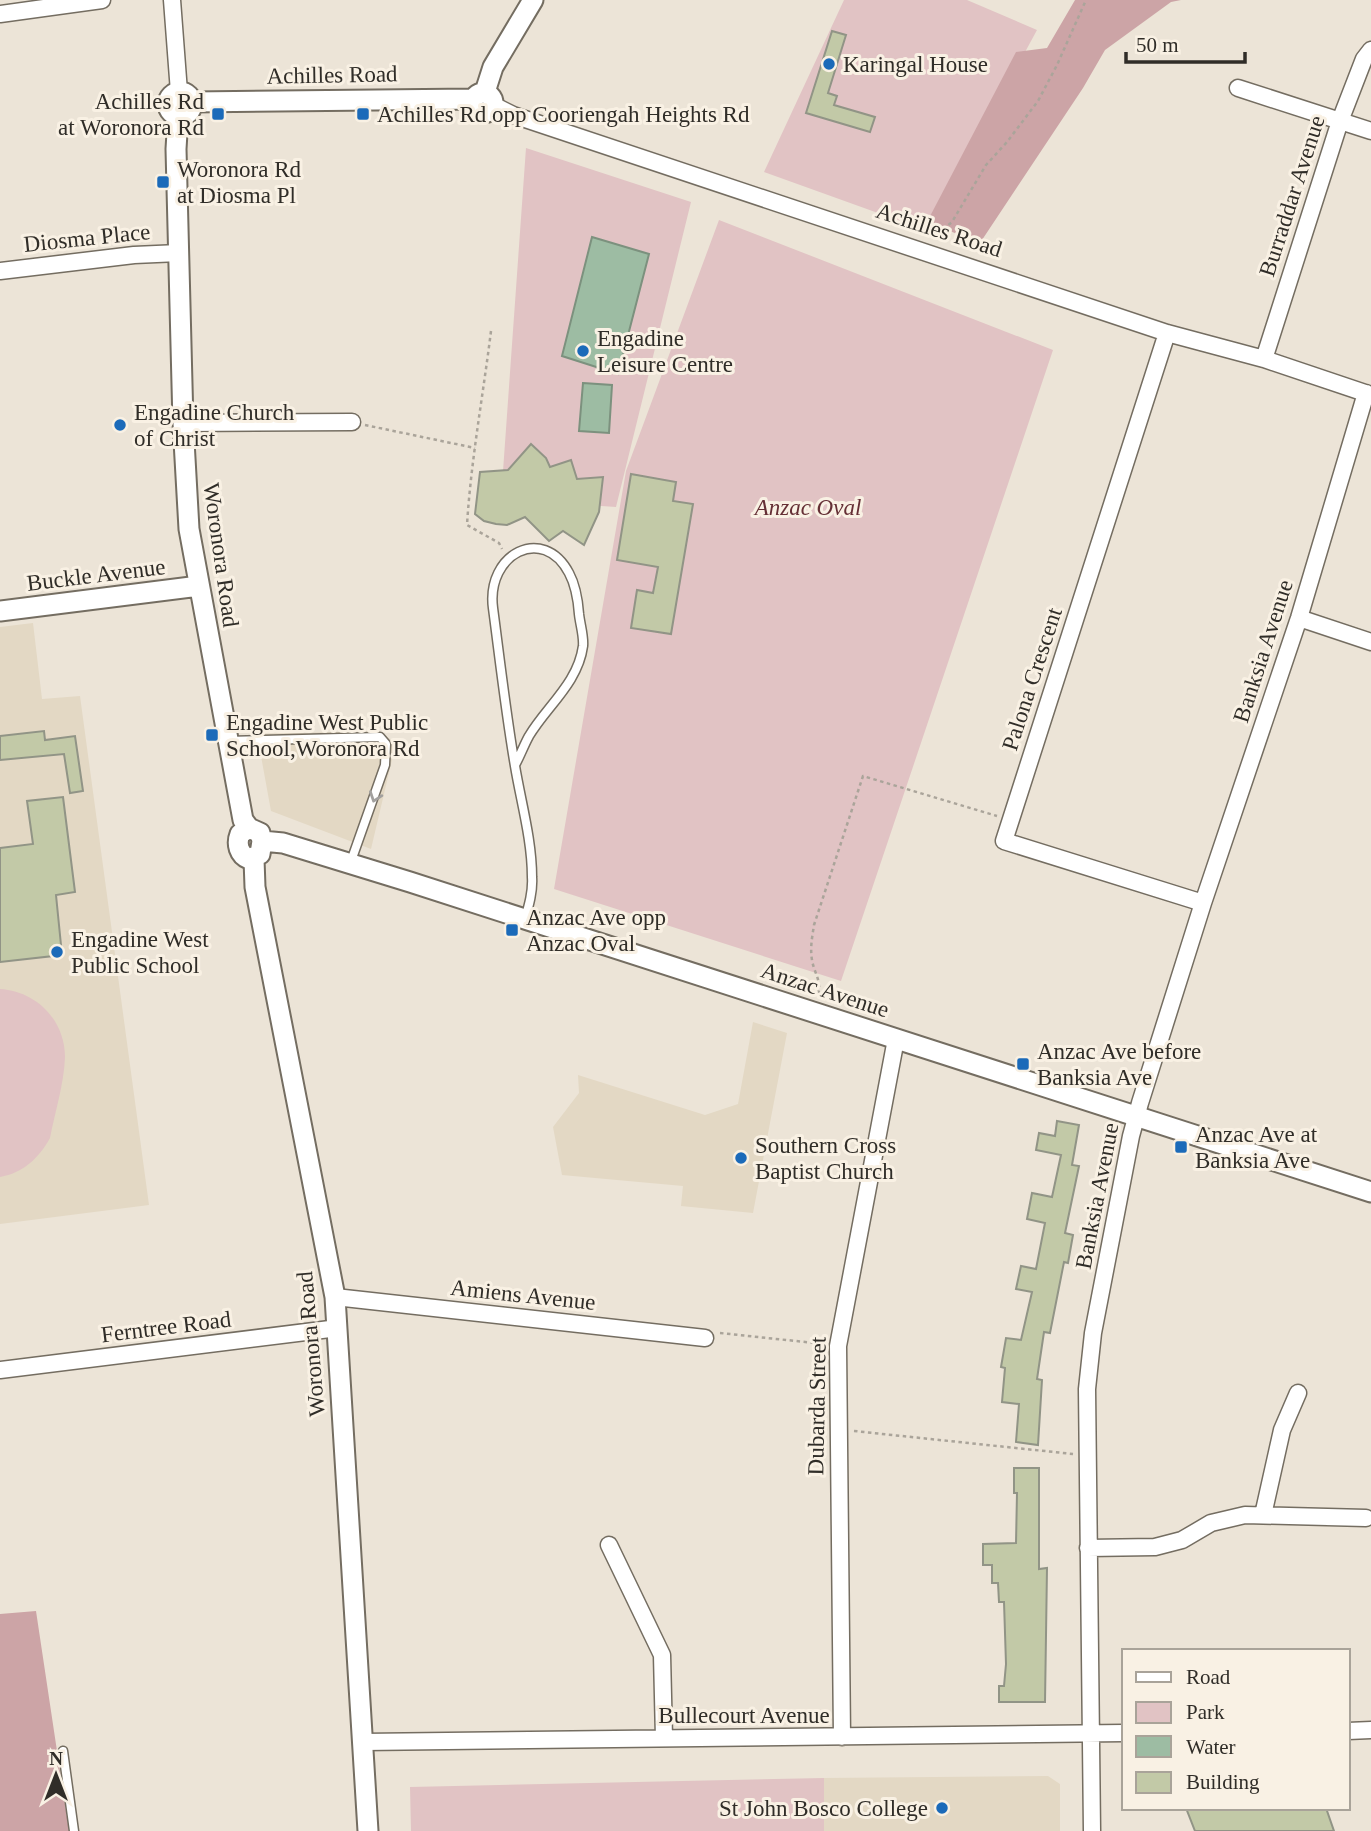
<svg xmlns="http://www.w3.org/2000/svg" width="1371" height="1831" viewBox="0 0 1371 1831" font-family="Georgia,serif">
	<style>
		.built { fill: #e3d8c4 }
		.green { fill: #e1c3c4 }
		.forest { fill: #cca4a6 }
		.water { fill: #9dbca3; stroke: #7c917e; stroke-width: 2 }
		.building { fill: #c2c9a7; stroke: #919486; stroke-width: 2 }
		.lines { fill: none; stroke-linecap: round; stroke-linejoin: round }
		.service-casing { stroke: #746d61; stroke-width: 11 }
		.minor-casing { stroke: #746d61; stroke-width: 19 }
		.tertiary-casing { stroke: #746d61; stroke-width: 23 }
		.path { stroke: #aaa49a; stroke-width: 2.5; stroke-dasharray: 3.5 3.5; stroke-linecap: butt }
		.service { stroke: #fff; stroke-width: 8 }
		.minor { stroke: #fff; stroke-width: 16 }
		.tertiary { stroke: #fff; stroke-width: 19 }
		.oneway { stroke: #a2a09e }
		.poi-dot { fill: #1b6ab9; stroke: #f9f1e4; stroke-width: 2.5 }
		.labels { text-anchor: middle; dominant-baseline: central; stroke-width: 6; stroke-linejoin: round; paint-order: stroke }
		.poi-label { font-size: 23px; fill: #302d28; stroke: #f9f1e4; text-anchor: start }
		.street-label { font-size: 23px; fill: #302d28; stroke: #f9f1e4 }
		.park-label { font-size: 23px; font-style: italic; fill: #652f35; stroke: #f9f1e4 }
	</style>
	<rect width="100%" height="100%" fill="#ece4d7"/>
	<path class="built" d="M33,623L42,699L80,696L149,1205L0,1224V627Z
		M378,731L396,743L371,849L271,811L257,734Z
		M753,1022L787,1033L753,1213L681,1206L683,1186L562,1175L553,1127L579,1093L578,1075L705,1115L738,1104Z
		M1048,1776L1060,1784V1831H824V1778Z"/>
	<path class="green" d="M844,0H967L1037,30L928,231L764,172Z
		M526,148L691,202L616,507L501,499Z
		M719,220L1053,350L841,981L554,889L626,471Z
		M0,989C36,991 65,1020 65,1057C64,1084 55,1112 50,1138C39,1158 23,1173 0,1177Z
		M824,1778V1831H411L410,1787Z"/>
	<path class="forest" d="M1075,0H1181L1171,2L1105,50L1083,88L980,243L927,222L1016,52L1047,48Z
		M36,1611L69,1831H0V1614Z"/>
	<path class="water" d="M592,237L649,254L618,374L562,356Z
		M583,383L612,385L609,433L579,431Z"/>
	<path class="building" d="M832,31L846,35L828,93L837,96L834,105L875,117L870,132L806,113Z
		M531,444L546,458L550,467L571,460L577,479L603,477L599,512L584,545L563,531L549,541L525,517L507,525L496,524L484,521L475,514L480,472L508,470Z
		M631,474L676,482L673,501L693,504L671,634L631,628L637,590L653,593L658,567L617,560Z
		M44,731L45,740L75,736L83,791L70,793L64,754L0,760V736Z
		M63,797L75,892L56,895L62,955L0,962V848L33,844L27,801Z
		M1057,1121L1079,1125L1072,1165L1079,1166L1065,1233L1073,1235L1068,1263L1064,1262L1050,1333L1044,1332L1037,1379L1042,1380L1038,1445L1016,1442L1019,1404L1002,1402L1005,1368L1001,1367L1006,1338L1021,1340L1032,1292L1016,1289L1021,1266L1036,1269L1045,1223L1027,1219L1032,1193L1052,1197L1061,1155L1036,1150L1039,1133L1055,1136Z
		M1014,1468H1039V1569L1047,1568L1045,1702H999V1686H1004L1006,1664L1004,1602H999L998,1583H992V1565H983V1544L1016,1543L1017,1493H1014Z
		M1186,1808H1326L1334,1831H1195Z"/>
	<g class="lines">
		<defs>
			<path id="service" d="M228,741L380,737L386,744L385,765L350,864
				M515,765C520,756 524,745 529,736C547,706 578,683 583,646C584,636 580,624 579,614C578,600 576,586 569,573C543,524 486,554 493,608C500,661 506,714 515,766C521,802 532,840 532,877C533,891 529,905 525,919
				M63,1751L74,1831"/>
			<path id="minor" d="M172,0L179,92
				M0,14L102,0
				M1238,88L1371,131
				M493,105L513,115L1167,333L1264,359L1371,395
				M0,271L134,255L179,253
				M1167,333L1004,841L1203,903
				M1264,359L1340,121L1364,59L1371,50
				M183,423L352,422
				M1299,618L1371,642
				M335,1297L705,1338
				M0,1370L338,1328
				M1263,1515L1282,1430L1298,1393
				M609,1545L662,1655L664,1738
				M1088,1548L1155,1547L1182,1540L1211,1523L1245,1515L1366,1518
				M1348,1731L1371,1730
				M842,1737L838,1346L896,1039
				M363,1742L1124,1733
				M1092,1831L1087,1389L1093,1333L1131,1136L1140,1103L1203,903L1299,618L1366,393"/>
			<path id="tertiary" d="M485,92L493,67L533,0
				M168 104a12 12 0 1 1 24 0a12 12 0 1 1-24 0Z
				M473 103a10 10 0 1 1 20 0a10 10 0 1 1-20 0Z
				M192,102L473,99
				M178,116L176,149L183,423L189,529L243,820L249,828
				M0,611L199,586
				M249,828L260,833L262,841L260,854L249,859C239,855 236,844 240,834Z
				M262,841L283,843L410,882L1371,1192
				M254,859L255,887L335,1297L368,1831"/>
		</defs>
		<use href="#service" class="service-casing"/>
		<use href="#minor" class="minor-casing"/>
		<use href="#tertiary" class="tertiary-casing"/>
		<path class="path" d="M932,238L952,222L986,165L1007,142L1038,101L1057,65L1086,0
			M491,331C483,396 471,460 467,525L499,543L502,549
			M365,425L475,448
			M818,994C822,981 814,973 812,960C810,948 812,938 814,925L863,776L997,816
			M720,1333L824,1344
			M854,1431L1073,1454"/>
		<use href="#service" class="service"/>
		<use href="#minor" class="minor"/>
		<use href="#tertiary" class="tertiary"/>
	</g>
	<defs><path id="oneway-chevron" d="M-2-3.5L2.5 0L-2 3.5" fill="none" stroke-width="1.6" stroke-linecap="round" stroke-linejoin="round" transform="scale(1.75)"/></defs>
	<use class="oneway" href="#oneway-chevron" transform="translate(375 797) rotate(109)"/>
	<g class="poi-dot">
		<circle cx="829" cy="64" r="7"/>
		<rect x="211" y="107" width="14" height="14" rx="3.5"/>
		<rect x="356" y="107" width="14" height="14" rx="3.5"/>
		<rect x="156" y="175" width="14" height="14" rx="3.5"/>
		<circle cx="583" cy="351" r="7"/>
		<circle cx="120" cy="425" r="7"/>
		<rect x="205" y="728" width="14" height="14" rx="3.5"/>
		<rect x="505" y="923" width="14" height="14" rx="3.5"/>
		<circle cx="57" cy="952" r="7"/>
		<rect x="1016" y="1057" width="14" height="14" rx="3.5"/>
		<rect x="1174" y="1140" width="14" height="14" rx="3.5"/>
		<circle cx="741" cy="1158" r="7"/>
		<circle cx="942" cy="1808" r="7"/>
	</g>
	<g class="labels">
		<g class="poi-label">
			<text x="843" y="64">Karingal House</text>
			<text x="204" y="101" text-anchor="end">Achilles Rd<tspan x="204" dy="26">at Woronora Rd</tspan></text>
			<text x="377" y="114">Achilles Rd opp Cooriengah Heights Rd</text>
			<text x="177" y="169">Woronora Rd<tspan x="177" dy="26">at Diosma Pl</tspan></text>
			<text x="597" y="338">Engadine<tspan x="597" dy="26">Leisure Centre</tspan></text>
			<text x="134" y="412">Engadine Church<tspan x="134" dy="26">of Christ</tspan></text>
			<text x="226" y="722">Engadine West Public<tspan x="226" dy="26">School,Woronora Rd</tspan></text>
			<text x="526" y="917">Anzac Ave opp<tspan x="526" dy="26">Anzac Oval</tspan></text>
			<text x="71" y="939">Engadine West<tspan x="71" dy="26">Public School</tspan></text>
			<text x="1037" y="1051">Anzac Ave before<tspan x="1037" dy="26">Banksia Ave</tspan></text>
			<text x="1195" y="1134">Anzac Ave at<tspan x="1195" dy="26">Banksia Ave</tspan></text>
			<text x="755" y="1145">Southern Cross<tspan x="755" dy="26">Baptist Church</tspan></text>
			<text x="928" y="1808" text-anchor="end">St John Bosco College</text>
		</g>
		<g class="street-label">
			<text transform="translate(332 75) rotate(-1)">Achilles Road</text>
			<text transform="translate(1292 196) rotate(-72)">Burraddar Avenue</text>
			<text transform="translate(939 230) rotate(18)">Achilles Road</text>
			<text transform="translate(87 238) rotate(-6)">Diosma Place</text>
			<text transform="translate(221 555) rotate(82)">Woronora Road</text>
			<text transform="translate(96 575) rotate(-7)">Buckle Avenue</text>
			<text transform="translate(1263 651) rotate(-72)">Banksia Avenue</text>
			<text transform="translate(1032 679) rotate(-72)">Palona Crescent</text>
			<text transform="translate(825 990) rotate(18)">Anzac Avenue</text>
			<text transform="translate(1097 1196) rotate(-79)">Banksia Avenue</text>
			<text transform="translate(523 1295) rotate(6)">Amiens Avenue</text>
			<text transform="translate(166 1327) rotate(-7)">Ferntree Road</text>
			<text transform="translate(311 1344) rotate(-95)">Woronora Road</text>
			<text transform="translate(817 1406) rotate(-89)">Dubarda Street</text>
			<text x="744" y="1715">Bullecourt Avenue</text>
		</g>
		<g class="park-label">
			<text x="808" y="507">Anzac Oval</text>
		</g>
	</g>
	<rect x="1122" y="1649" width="228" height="161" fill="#f9f1e4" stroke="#a9a399" stroke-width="2"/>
	<rect x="1136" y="1672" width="35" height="10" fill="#ffffff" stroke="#a9a399" stroke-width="2"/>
	<text x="1186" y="1684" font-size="21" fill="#302d28">Road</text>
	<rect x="1136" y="1702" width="35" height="21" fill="#e1c3c4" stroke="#a9a399" stroke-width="2"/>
	<text x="1186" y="1719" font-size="21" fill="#302d28">Park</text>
	<rect x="1136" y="1736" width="35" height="21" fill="#9dbca3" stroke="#a9a399" stroke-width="2"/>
	<text x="1186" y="1754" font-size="21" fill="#302d28">Water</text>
	<rect x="1136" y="1772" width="35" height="21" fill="#c2c9a7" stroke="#a9a399" stroke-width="2"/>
	<text x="1186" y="1789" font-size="21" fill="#302d28">Building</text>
	<g transform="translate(56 1775)" stroke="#f9f1e4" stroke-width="5" paint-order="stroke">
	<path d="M0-5L12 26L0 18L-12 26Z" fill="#302d28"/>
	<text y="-10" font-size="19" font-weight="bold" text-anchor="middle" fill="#302d28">N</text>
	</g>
	<path d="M1126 52v10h119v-10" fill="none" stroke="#302d28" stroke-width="3.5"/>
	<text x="1136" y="52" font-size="21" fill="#302d28" stroke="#f9f1e4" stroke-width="5" paint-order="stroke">50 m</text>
</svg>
